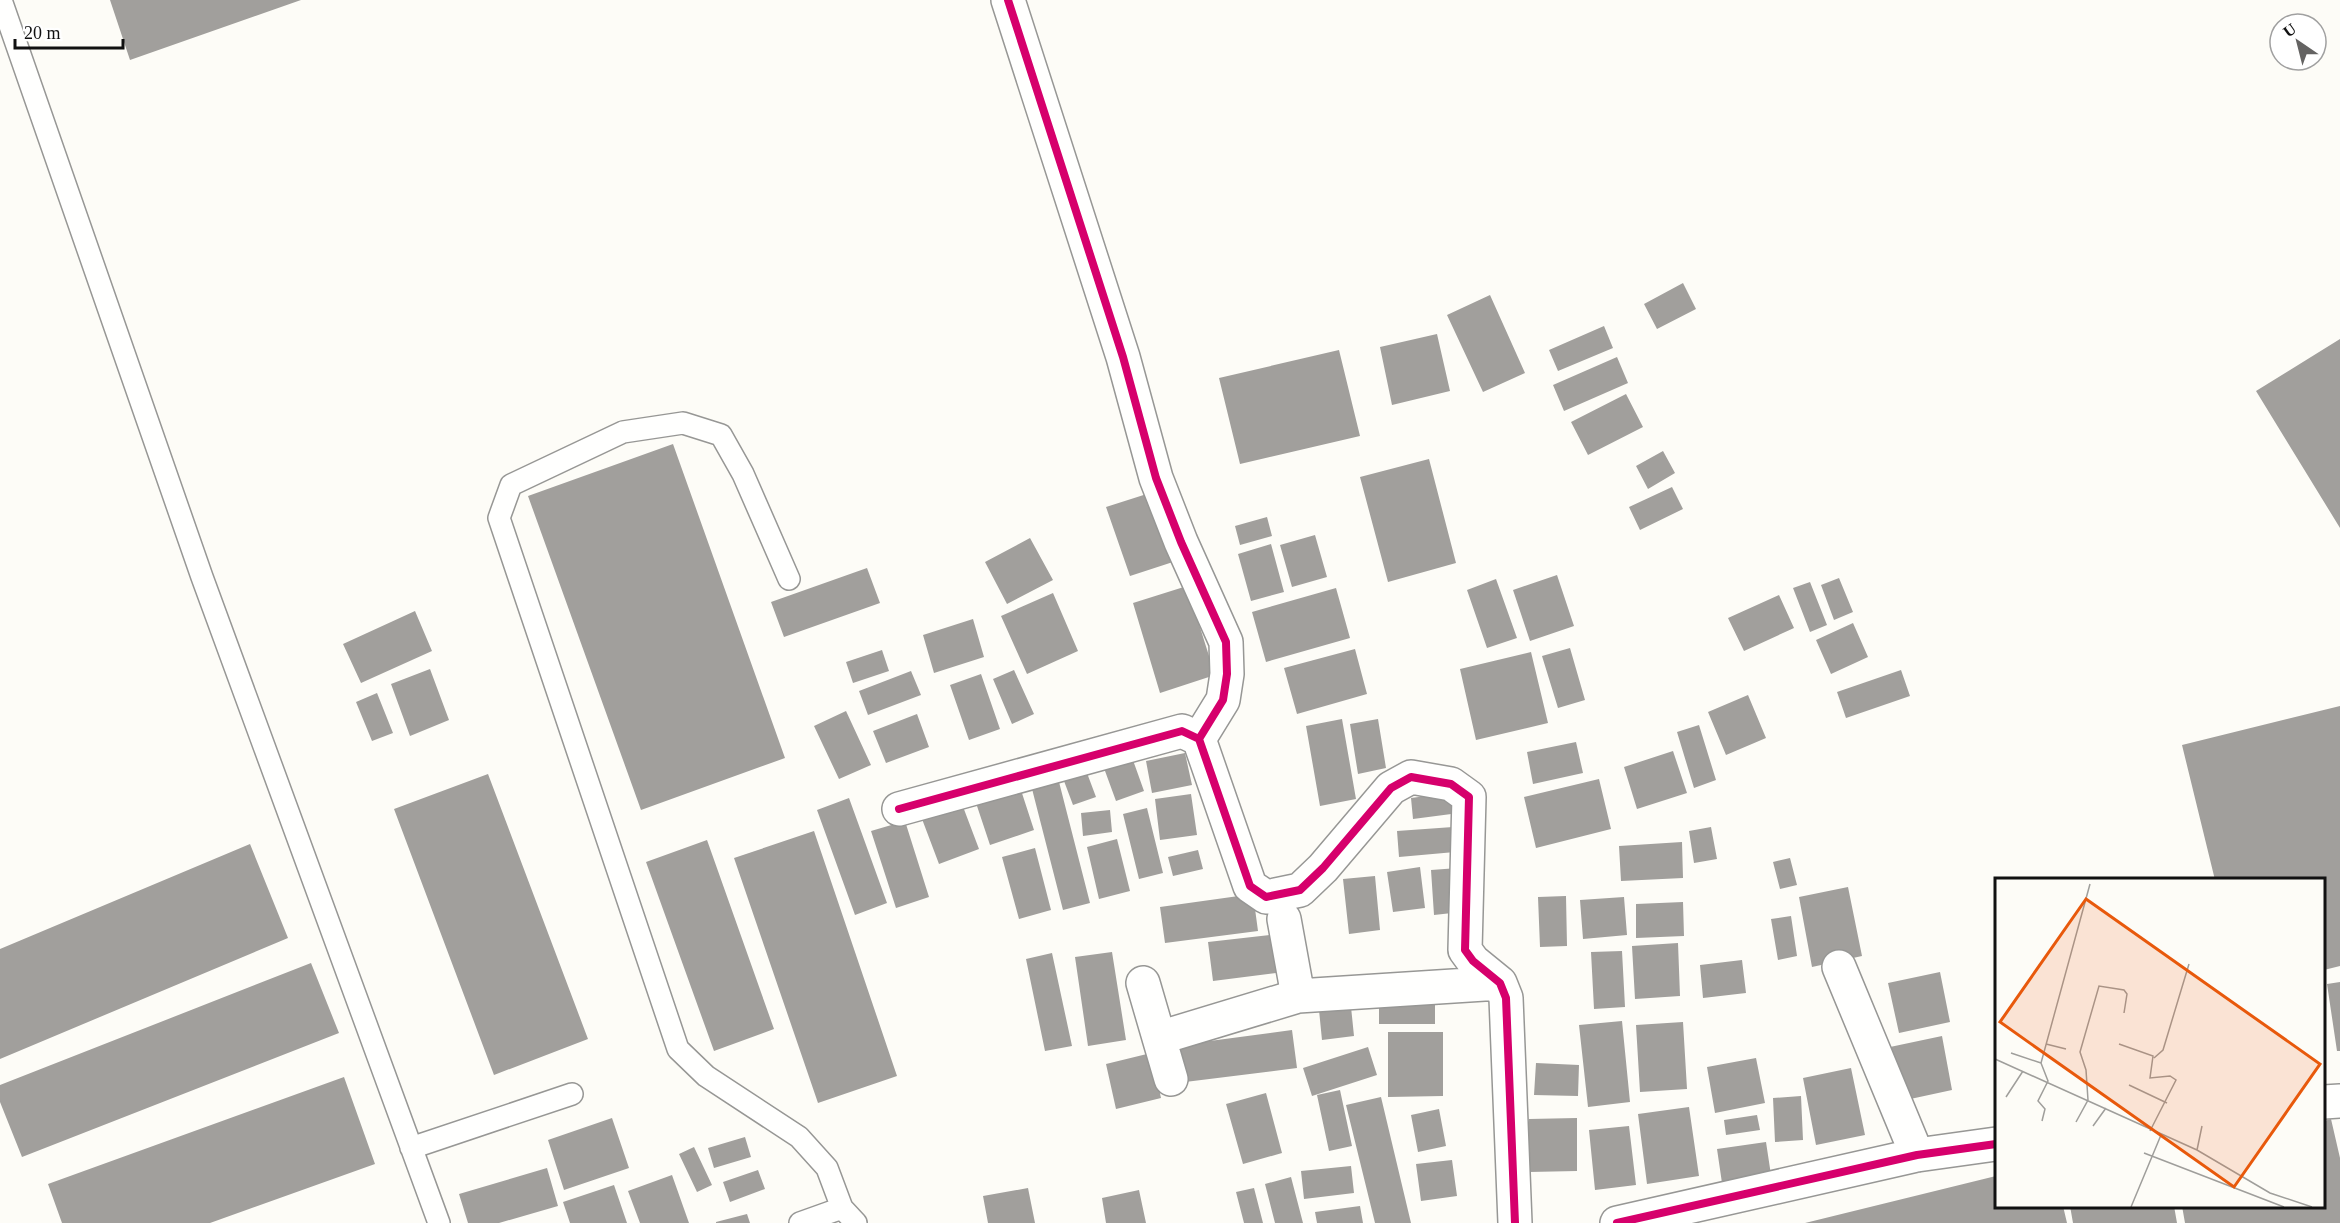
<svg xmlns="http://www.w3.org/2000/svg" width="2340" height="1223" viewBox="0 0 2340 1223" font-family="Georgia,serif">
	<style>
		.building { fill: #a19f9c }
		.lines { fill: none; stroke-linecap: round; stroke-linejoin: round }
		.lane-casing { stroke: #979795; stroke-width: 24 }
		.street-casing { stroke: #979795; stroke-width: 36 }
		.lane { stroke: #fffffe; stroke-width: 21 }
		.street { stroke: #fffffe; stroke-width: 33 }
		.cycleway-casing { stroke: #fff; stroke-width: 11 }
		.cycleway { stroke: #d6006c; stroke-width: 8 }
		.inset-road { fill: none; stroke: #9f9e9b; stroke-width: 1.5 }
		.view { fill: #e8590c; fill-opacity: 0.15; stroke: #e8590c; stroke-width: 3 }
		.inset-edge { fill: none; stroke: #111; stroke-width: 3 }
	</style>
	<rect width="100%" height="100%" fill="#fdfcf7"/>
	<path class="building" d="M110,0H301L130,60Z
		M1683,283L1696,309L1657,329L1644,304Z
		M1490,295L1525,373L1483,392L1447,315Z
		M1604,326L1613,348L1558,371L1549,350Z
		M1437,334L1450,391L1392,405L1380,347Z
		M2340,339V528L2256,391Z
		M1339,350L1360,436L1240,464L1219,378Z
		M1617,357L1628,383L1564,411L1553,385Z
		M1626,394L1643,427L1588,455L1571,422Z
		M673,444L785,758L641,810L528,496Z
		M1663,451L1675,473L1648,489L1636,466Z
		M1429,459L1456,563L1388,582L1360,477Z
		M1672,487L1683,509L1640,530L1629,507Z
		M1153,492L1176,561L1130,576L1106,507Z
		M1267,517L1272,536L1240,545L1235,526Z
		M1315,535L1327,577L1292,587L1280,545Z
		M1030,538L1053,580L1007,604L985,562Z
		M1271,544L1284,592L1251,601L1238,554Z
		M867,568L880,603L784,637L771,602Z
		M1557,575L1574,626L1530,641L1513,590Z
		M1839,578L1853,612L1834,620L1821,585Z
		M1496,579L1517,638L1487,648L1467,590Z
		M1810,582L1827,625L1810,632L1793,588Z
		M1187,586L1215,675L1160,693L1133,603Z
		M1336,588L1350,638L1266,662L1252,612Z
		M1053,593L1078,651L1027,674L1001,616Z
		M1779,595L1794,628L1744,651L1728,618Z
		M415,611L432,651L361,683L343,644Z
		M973,619L984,657L934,673L923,635Z
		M1853,623L1868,657L1831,674L1816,640Z
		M1570,648L1585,700L1558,708L1542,656Z
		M1355,649L1367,694L1297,714L1284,668Z
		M882,650L889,671L853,683L846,662Z
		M1531,652L1548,723L1476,740L1460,669Z
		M430,669L449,720L410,736L391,684Z
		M1014,670L1034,714L1012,724L993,679Z
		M1901,670L1910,696L1846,718L1837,692Z
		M911,671L921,695L868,715L859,691Z
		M981,674L1000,729L969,740L950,685Z
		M377,693L393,733L372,741L356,702Z
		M1748,695L1766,738L1726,755L1708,712Z
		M2340,706V966L2324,970V880H2215L2182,745Z
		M846,711L871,765L839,779L814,726Z
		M917,714L929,747L886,763L873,731Z
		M1342,719L1356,799L1320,806L1306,726Z
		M1378,719L1386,768L1358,774L1350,724Z
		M1699,725L1716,780L1694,788L1677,732Z
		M1576,742L1583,773L1533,784L1527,752Z
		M1129,749L1144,791L1116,801L1101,760Z
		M1673,751L1687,793L1637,809L1624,767Z
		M1185,753L1192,785L1152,793L1146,761Z
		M1087,773L1096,797L1073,805L1064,781Z
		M488,774L588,1039L494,1075L394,809Z
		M1058,778L1090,903L1063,910L1031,785Z
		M1599,779L1611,829L1536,848L1524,797Z
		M1019,784L1034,830L990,845L975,800Z
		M1456,792L1459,813L1413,819L1411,798Z
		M1191,794L1197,835L1160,840L1155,799Z
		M849,798L887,903L855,915L817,810Z
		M962,804L979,849L939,864L922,819Z
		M1147,808L1163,873L1139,879L1123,814Z
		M1110,810L1112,832L1083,836L1081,813Z
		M905,821L929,897L896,908L871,831Z
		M1453,827L1455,852L1399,857L1397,831Z
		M1711,827L1717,859L1694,863L1689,831Z
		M814,831L897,1076L818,1103L734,858Z
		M1117,839L1130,891L1099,899L1087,847Z
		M707,840L774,1029L714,1051L646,862Z
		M1682,842L1683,878L1621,881L1619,846Z
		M250,844L288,938L0,1059V949Z
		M1035,848L1051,910L1019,919L1002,857Z
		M1198,850L1203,869L1173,876L1168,857Z
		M1790,858L1797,885L1780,889L1773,862Z
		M1420,867L1425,908L1393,912L1387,872Z
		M1458,868L1461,912L1434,915L1431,870Z
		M1375,876L1380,930L1349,934L1343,879Z
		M1848,887L1862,956L1812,967L1799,897Z
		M1253,894L1258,931L1165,943L1160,907Z
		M1566,896L1567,946L1540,947L1538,897Z
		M1624,897L1627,935L1583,939L1580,900Z
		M1683,902L1684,936L1636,938V904Z
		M1791,916L1797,956L1778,960L1771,919Z
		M1279,934L1284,972L1213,981L1208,942Z
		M1678,943L1680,996L1635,999L1632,946Z
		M1622,951L1625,1007L1594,1009L1591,952Z
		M1112,952L1126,1040L1088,1046L1075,957Z
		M1052,953L1072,1046L1045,1051L1026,959Z
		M1742,960L1746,993L1703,998L1700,965Z
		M311,963L339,1033L22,1157L0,1102V1085Z
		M1940,972L1950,1022L1899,1033L1888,983Z
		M2340,982V1051H2337L2327,984Z
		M1435,996V1024H1379V997Z
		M1350,997L1354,1036L1322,1040L1318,1000Z
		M1622,1021L1630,1102L1588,1107L1579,1025Z
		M1683,1022L1687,1089L1640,1092L1636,1025Z
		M1292,1030L1297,1068L1177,1083L1172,1046Z
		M1388,1032H1443V1096L1388,1097Z
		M1942,1036L1952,1090L1901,1101L1890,1047Z
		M1368,1047L1377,1075L1312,1096L1303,1068Z
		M1151,1053L1161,1098L1116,1109L1106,1064Z
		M1756,1058L1765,1103L1715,1113L1707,1067Z
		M1536,1063L1579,1065L1578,1096L1534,1095Z
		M1851,1068L1865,1135L1816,1145L1803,1078Z
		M344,1077L375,1164L210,1223H62L48,1184Z
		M1340,1090L1352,1146L1329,1151L1317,1095Z
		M1266,1093L1282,1153L1243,1164L1226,1104Z
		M1801,1096L1803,1140L1775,1142L1773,1098Z
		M1381,1097L1411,1223H1375L1346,1105Z
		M1689,1107L1699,1176L1647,1184L1638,1114Z
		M1439,1109L1446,1146L1418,1152L1411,1115Z
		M1757,1115L1760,1130L1726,1135L1724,1120Z
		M612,1118L629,1168L564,1190L548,1140Z
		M1577,1118V1171L1529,1172V1119Z
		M2331,1119L2340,1158V1223H2185L2182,1206H2324V1121Z
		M1629,1126L1636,1185L1595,1190L1589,1130Z
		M745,1137L751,1157L714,1168L708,1148Z
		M1766,1142L1771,1175L1722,1183L1717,1149Z
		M694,1147L712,1185L697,1192L679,1154Z
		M1452,1160L1457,1196L1421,1201L1416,1164Z
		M1351,1166L1354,1193L1304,1199L1301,1171Z
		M547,1168L558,1206L499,1223H468L459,1194Z
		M758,1170L765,1189L730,1202L723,1182Z
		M672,1175L689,1223H640L628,1191Z
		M1996,1176V1206H2063L2067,1223H1805Z
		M1291,1177L1303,1223H1275L1265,1184Z
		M614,1185L627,1223H570L563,1202Z
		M1028,1188L1035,1223H988L983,1196Z
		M1254,1188L1263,1223H1244L1236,1192Z
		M1139,1190L1146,1223H1106L1102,1198Z
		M1360,1206L1363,1223H1317L1315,1212Z
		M2070,1206H2174L2177,1223H2073Z
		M747,1214L750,1223H716V1222Z"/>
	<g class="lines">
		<defs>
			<path id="lane" d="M1,0L202,577L439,1223
				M789,579L743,474L721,435L683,423L623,432L511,485L499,518L678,1049L706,1076L799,1137L827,1168L842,1208L856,1223
				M411,1148L572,1094
				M800,1223L842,1208"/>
			<path id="street" d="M1008,0L1123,357L1156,478L1181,542L1226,642L1227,674L1223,700L1199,739
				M899,809L1182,731L1199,739L1250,886L1266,897L1300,890L1323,868L1391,788L1411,777L1451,784L1469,797L1465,950L1473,961L1500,983L1506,998L1515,1223
				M1284,919L1298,996
				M1839,967L1917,1155
				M1143,983L1171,1079
				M1159,1038L1298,996L1500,983
				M2324,1102L2340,1101
				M1617,1223L1917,1155L1996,1144"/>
		</defs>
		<use href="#lane" class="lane-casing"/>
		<use href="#street" class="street-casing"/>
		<use href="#lane" class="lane"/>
		<use href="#street" class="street"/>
		<defs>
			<path id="cycleway" d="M1008,0L1123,357L1156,478L1181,542L1226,642L1227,674L1223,700L1199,739
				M899,809L1182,731L1199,739L1250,886L1266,897L1300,890L1323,868L1391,788L1411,777L1451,784L1469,797L1465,950L1473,961L1500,983L1506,998L1515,1223
				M1617,1223L1917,1155L1996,1144"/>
		</defs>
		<use href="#cycleway" class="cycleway-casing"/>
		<use href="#cycleway" class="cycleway"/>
	</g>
	<g transform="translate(1995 878)">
		<rect width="330" height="330" fill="#fdfcf7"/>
		<path class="inset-road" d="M51,166L71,171M124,166L158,178L155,200L175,198L181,202L155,253M16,175L46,185M159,180L168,172L194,86M0,181L202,272L275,315L317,329M134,207L172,225M11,219L28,193M47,243L50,231L43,223L53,203L46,185L95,6M81,244L93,222L91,192L85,174L104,108L129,112L132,116L129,135M98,248L111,230M202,272L207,248M149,275L289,329M136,329L166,257"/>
		<path class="view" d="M91,21L325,186L239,309L5,144Z"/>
		<rect width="330" height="330" class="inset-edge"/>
	</g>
	<g transform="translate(2298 42) rotate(325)"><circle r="28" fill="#ffffff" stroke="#a0a0a0" stroke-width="1.5"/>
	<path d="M0-4.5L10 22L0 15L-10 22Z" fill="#646362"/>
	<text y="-9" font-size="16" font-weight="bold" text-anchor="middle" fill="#111111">U</text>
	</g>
	<path d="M15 39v9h108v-9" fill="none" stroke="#111111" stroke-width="3"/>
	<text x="24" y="39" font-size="18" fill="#111111" stroke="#ffffff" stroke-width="4.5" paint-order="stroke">20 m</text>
</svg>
